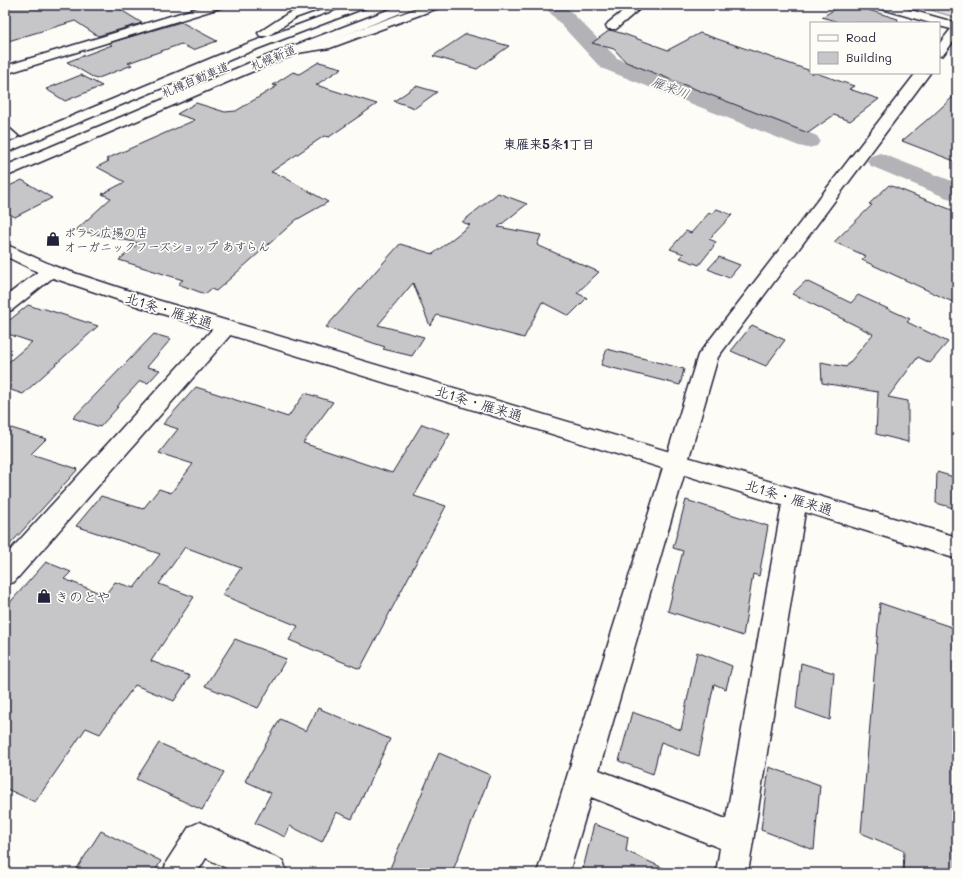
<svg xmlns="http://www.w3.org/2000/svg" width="962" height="878" viewBox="0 0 962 878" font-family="Mali,'Klee One',sans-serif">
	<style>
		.green { fill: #dddcdb; stroke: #807f8b }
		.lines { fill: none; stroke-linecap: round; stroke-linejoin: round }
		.river { fill: #b2b2b7; fill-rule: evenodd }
		.building { fill: #c6c6c8; stroke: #22223b }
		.minor-casing { stroke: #22223b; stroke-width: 3 }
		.highway-casing { stroke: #22223b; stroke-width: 3 }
		.minor { fill: #fdfcf7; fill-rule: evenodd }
		.highway { fill: #fdfcf7; fill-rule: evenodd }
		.labels { text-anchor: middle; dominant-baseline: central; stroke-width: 3.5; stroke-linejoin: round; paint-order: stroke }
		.far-street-label { font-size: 12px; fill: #22223b; stroke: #fdfcf7 }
		.far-poi-label { font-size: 12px; fill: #22223b; stroke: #fdfcf7; text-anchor: start }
		.far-water-label { font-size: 13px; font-style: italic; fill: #545466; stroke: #fdfcf7 }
		.far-neighbourhood-label { font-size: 13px; font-weight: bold; fill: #22223b; stroke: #fdfcf7 }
		.street-label { font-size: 14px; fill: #22223b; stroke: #fdfcf7 }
		.poi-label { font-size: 14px; fill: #22223b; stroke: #fdfcf7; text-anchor: start }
	</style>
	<rect width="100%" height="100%" fill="#fdfcf7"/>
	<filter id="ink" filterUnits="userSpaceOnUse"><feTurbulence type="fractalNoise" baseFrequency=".025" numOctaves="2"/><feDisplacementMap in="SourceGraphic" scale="8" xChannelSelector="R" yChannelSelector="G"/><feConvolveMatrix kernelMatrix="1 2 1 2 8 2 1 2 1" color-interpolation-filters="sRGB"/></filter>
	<g filter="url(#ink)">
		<path class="green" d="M914,5H957V18Z"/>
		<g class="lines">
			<path class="river" d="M543,5H564L617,58L817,136L820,141L817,146L808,148L799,146L601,68Z
				M880,153L957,183V200L947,198L871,166L867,161L871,156Z"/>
		</g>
		<path class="building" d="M13,5H113L142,23L98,36L75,21L5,42V7Z
			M842,5H852L898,19L897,23H841L822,17Z
			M181,22L217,41L193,50L181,44L128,63L132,65L96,79L67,62L112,45L109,43Z
			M610,30L624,34L668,50L700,33L811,71V73H816L854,86L849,89L879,99L850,121L834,115L808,133L626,62L614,49L592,43Z
			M466,34L509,46L477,69L433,56Z
			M319,62L342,68L316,85L377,104L329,137L324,136L271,172L282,176L328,202L296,220L216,291L211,289L205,294L178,284L183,280L119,260L139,243L76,230L111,198L102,194L125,182L97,167L109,161L106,159L195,120L177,114L196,103L225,112L236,111L277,86L273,85L293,72L299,74Z
			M81,75L102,86L65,101L46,89Z
			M416,86L437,92L415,108L394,101Z
			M957,93V162L902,141L928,119H929Z
			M22,180L52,198L15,217L5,211V188Z
			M889,185L957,212V304L862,260L866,256L834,242L872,205L869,204Z
			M498,193L527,204L498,227L541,235L537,245L599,272L577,293L587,298L569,316L542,302L524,338L437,315L430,326L413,283L378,325L424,337L412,356L383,349L385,347L326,327L400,244L433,254L470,225L462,222Z
			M717,209L732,215L709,239L716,242L713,246H714L699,265L680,258L684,254L670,249L686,231L691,233L709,213L711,214Z
			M719,257L740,265L729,278L708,269Z
			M806,281L851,303L858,295L910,319L907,322L948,342L930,363L918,357L888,397L908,401V442L876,434L878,392L822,383L821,362L846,367L873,334L792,294Z
			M28,305L40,309L42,308L98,326L23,394L5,388V365L32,342L5,333V324Z
			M752,325L785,340L766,366L731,351Z
			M154,334L171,339L147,367L160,370L148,383L140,381L116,407H118L100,427L73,418Z
			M607,349L684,369L680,385L601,365Z
			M196,387L288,417L305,393L333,402L303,443L392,473L422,424L450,434L414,496L446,506L360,669L289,640L298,626L222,595L241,568L185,547L159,584L194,597L151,661L190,676L174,701L135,685L100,734L86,728L35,802L5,788V608L46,562L71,572L64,579L105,595L115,582L134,588L160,554L76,526L101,496L143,509L159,489L171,493L193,464L159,453L178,429L163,424Z
			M5,426L46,439L31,454L78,469L5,550Z
			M937,472L957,478V509L936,503Z
			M686,500L768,526L759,576L753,574L743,636L668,611L683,551L673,548Z
			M880,603L957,629V873H903L904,851L861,833Z
			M235,639L286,659L258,708L205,686Z
			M697,652L732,666L726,689L714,684L699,756L661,742L653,774L619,761L632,712L681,730Z
			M801,663L834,673L830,720L796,708Z
			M318,708L390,739L352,819L336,812L322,842L290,826L285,837L255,823L271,793L245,781L280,719L306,731Z
			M159,743L224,772L202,810L136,779Z
			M439,753L490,775L452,873H388Z
			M769,767L820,785L814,850L761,830Z
			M594,824L628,837L626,851L674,873H582Z
			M101,831L161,861L154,873H74Z"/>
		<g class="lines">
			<defs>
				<path id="minor" d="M207,5H225L223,7L5,74V66Z
					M311,5H328L326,7L295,18L268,36H260L258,33L287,14Z
					M426,5H443L441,7L330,48L291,54L287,53L285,50L287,47L291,46L324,42Z
					M631,5H644L616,29H608L606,26L608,23Z
					M874,5H893L957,23V37L943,55L939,56V44L951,29L939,26V23H930L876,7Z
					M916,73H930L718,357L599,770L726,819L783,499L787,492L795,489L803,492L807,499L748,873H716L720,848L591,797L569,873H537L698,355Z
					M5,128L10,129L18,136L16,139L11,140L5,139Z
					M50,265L56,267L59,271L56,275L12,310L5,312V297L44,267Z
					M226,321L233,322L236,327L233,332L14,582L5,585V556L219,322Z
					M200,822L283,861L287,873H236L206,858L197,873H163L167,861L189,827Z"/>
				<path id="highway" d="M352,5H369L367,7L244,54L5,153V144L236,48Z
					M401,5H418L416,7L263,67L5,177V166L254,61Z
					M5,244L56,267L157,300L957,537V559L143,308L44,275L5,256Z"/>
			</defs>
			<use href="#minor" class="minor-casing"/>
			<use href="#highway" class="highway-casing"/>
			<use href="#minor" class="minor"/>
			<use href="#highway" class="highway"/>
		</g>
	</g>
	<defs>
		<symbol id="shop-bare" viewBox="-9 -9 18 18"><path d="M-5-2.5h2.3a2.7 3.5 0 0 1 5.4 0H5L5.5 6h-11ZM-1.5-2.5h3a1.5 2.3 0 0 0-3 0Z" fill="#22223b" stroke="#fdfcf7" stroke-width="2.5" paint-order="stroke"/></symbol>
	</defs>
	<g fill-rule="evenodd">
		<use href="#shop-bare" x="43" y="229" width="20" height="20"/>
		<use href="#shop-bare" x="34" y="586" width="20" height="20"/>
	</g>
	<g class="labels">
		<g class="far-street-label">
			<text transform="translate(273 57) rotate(-22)">札幌新道</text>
			<text transform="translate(195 79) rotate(-23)">札樽自動車道</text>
		</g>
		<g class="far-poi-label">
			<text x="64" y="232">ポラン広場の店<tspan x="64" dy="14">オーガニックフーズショップ あすらん</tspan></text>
		</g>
		<g class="far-water-label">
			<text transform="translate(671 87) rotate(21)">雁来川</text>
		</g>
		<g class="far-neighbourhood-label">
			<text x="549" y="143">東雁来5条1丁目</text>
		</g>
		<g class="street-label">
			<text transform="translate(169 310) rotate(17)">北1条・雁来通</text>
			<text transform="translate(479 403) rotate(17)">北1条・雁来通</text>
			<text transform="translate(789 497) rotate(17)">北1条・雁来通</text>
		</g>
		<g class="poi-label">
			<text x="55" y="596">きのとや</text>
		</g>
	</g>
	<rect width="962" height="878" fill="none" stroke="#fdfcf7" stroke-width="20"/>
	<rect x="10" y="10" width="942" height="858" fill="none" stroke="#22223b" stroke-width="1.5" filter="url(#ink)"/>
	<rect x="810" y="22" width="130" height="52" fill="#fdfcf7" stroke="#a5a5ac"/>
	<rect x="818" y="35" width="20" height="6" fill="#fdfcf7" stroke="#a5a5ac"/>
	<text x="846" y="42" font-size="12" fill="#22223b">Road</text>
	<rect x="818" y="52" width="20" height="12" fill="#c6c6c8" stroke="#a5a5ac"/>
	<text x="846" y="62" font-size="12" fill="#22223b">Building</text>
</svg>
